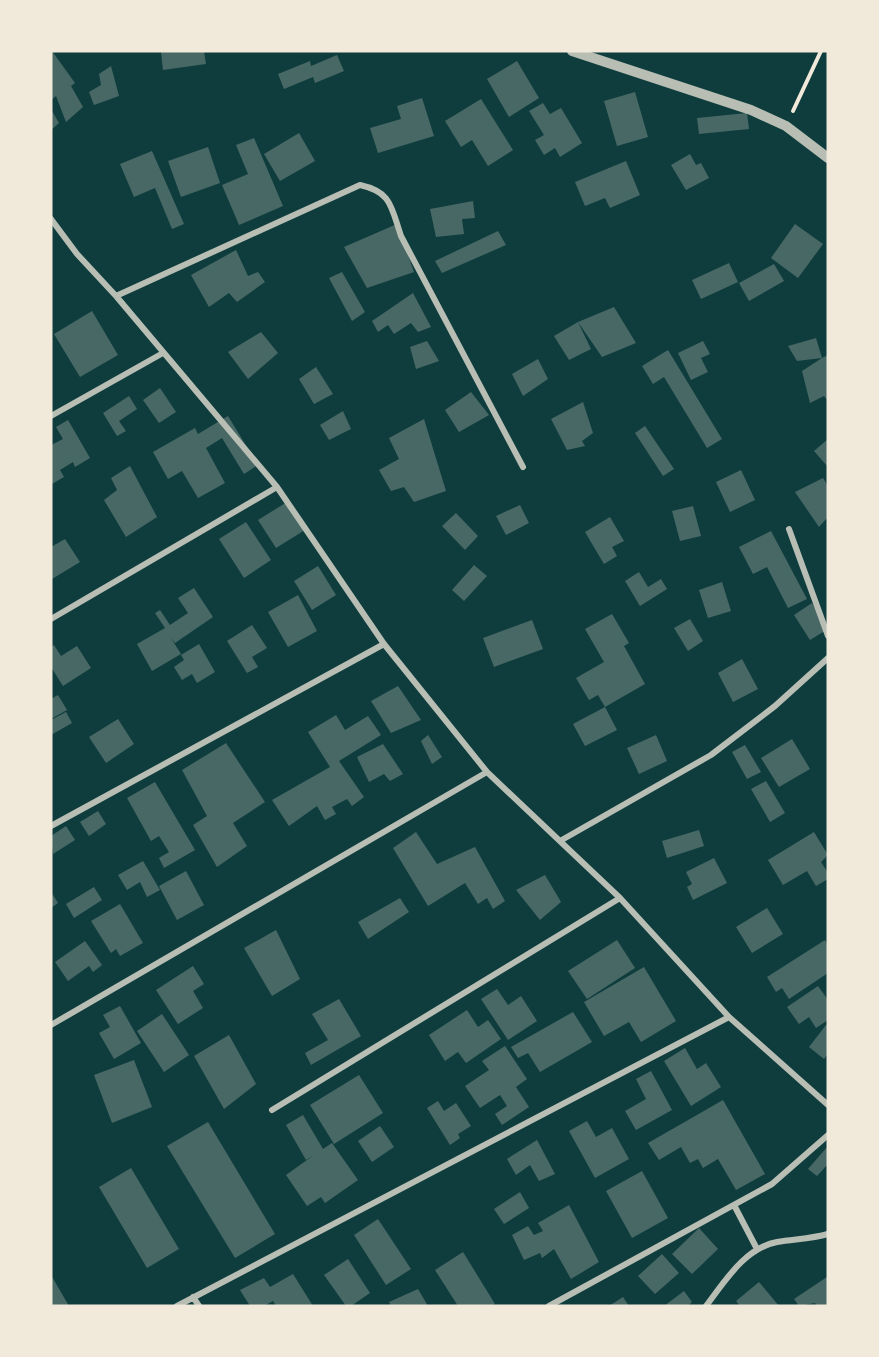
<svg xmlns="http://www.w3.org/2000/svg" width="879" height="1357" viewBox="0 0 879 1357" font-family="'Crimson Pro',serif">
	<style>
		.building { fill: #486865 }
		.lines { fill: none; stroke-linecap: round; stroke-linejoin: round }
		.path { stroke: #f1e9da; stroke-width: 4 }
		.minor { stroke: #b8beb3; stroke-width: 6 }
		.tertiary { stroke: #b8beb3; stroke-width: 10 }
	</style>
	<rect width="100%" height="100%" fill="#0f3d3e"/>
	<path class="building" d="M52,51L75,83L71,86L83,107L66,122L56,96L51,100Z
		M204,51L206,64L163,70L161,52Z
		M337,55L344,71L315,83L313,77L284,89L278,74L310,61L311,66Z
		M517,61L539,98L509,117L487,79Z
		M111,66L119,96L94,105L89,92L101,85L99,74Z
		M635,92L648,137L617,146L604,101Z
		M422,98L434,136L378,153L370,128L401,119L397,106Z
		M481,99L513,150L488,166L472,140L461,147L445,121Z
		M543,103L550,114L561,108L582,143L560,157L555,148L544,155L535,140L544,135L529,111Z
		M51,109L59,123L51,130Z
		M747,113L749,129L699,134L697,118Z
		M299,133L315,161L280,181L264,154Z
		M254,138L283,206L239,225L222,185L248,174L236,145Z
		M208,147L220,183L181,197L168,161Z
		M152,151L184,224L172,229L155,188L134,197L120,164Z
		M690,154L696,165L701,163L709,178L686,190L671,165Z
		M626,161L640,195L610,208L605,198L585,206L575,182Z
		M473,201L475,218L462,219L464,234L436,237L430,209Z
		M397,224L414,272L367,288L344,247Z
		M795,224L823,244L798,278L771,258Z
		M498,231L506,245L442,273L435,261Z
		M236,250L248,276L258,272L265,282L237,302L229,293L209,307L191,275Z
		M729,263L738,282L701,299L692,280Z
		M774,264L784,281L749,301L739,283Z
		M342,272L365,312L352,321L329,278Z
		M413,293L431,327L418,332L411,323L394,334L388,325L378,332L372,321Z
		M614,307L636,343L602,357L578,322L591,349L569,360L554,336L578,322Z
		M92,311L118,355L80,377L54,334Z
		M261,332L278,353L248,379L228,352Z
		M816,338L822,358L828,355V401L824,396L810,403L802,371L822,358L797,361L788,346Z
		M427,341L439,361L416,369L410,347Z
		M703,341L710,354L701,358L708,372L691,380L678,353Z
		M668,350L722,439L707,448L664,377L653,384L642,366Z
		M538,359L548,379L523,396L512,374Z
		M316,367L333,394L314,404L299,379Z
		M160,388L176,412L159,423L143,400Z
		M471,392L489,415L459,432L445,410Z
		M129,396L137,409L119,421L126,431L117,436L103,413Z
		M583,402L593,433L582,441L585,446L567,450L551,419Z
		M343,411L351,429L329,440L320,425Z
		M228,416L258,465L244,474L222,438L206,448L225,483L198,498L182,471L168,479L153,452L195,428L198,434Z
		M424,419L446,491L414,502L404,487L391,491L379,470L399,459L389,438Z
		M68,420L90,458L75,467L73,462L60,470L64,477L52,484L51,445L63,439L56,427Z
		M645,426L674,469L663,476L635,433Z
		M828,439V467L814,451Z
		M130,466L157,517L126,537L104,500L117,490L111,478Z
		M741,470L755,500L730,512L716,482Z
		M823,478L828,486V517L819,527L795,492Z
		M287,502L305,530L276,548L258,520Z
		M520,505L529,523L506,535L496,516Z
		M693,506L701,536L680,541L672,511Z
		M456,513L478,536L465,550L442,526Z
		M610,517L624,541L612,547L617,556L604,564L585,532Z
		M246,522L271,560L244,578L219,539Z
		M771,531L807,599L788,608L767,567L753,574L739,547Z
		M65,539L80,562L52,579L51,547Z
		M474,565L487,576L464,601L452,590Z
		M318,566L336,595L312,610L294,581Z
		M639,572L648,587L661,579L667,589L640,606L625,581Z
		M722,582L731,611L708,618L699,590Z
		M194,588L213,617L175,643L171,638L181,654L152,671L137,644L165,628L155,613L160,610L170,625L188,613L178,598Z
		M298,595L317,631L288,647L268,612Z
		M812,603L828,629L810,640L794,615Z
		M612,614L629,643L624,646L645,684L605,707L598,695L589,700L576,678L604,662L585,629Z
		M690,619L703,641L688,651L674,628Z
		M532,620L543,649L494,667L483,638Z
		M252,625L267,648L252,657L258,667L247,673L227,641Z
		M199,644L215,672L197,683L192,674L182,680L174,667L184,660L181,655Z
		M54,645L61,656L77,646L91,668L63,686L51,667V647Z
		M742,659L758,689L733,702L718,673Z
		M398,686L421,720L391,733L371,701Z
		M58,695L67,710L51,719V699Z
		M605,707L617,730L585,746L573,724Z
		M66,712L72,723L51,735V720Z
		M336,715L345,730L368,716L381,735L339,761L364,797L352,806L347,799L332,807L336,814L325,820L317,806L289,826L272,800L330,767L308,732Z
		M118,719L134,744L106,763L89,737Z
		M428,735L442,757L432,764L421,741Z
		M656,735L667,761L639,774L627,748Z
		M792,739L810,769L779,787L761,758Z
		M226,743L265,802L233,823L247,846L217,867L193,825L207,816L182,770Z
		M383,744L403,774L390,781L384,774L369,782L357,757Z
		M745,745L761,772L747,779L732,752Z
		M766,781L785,813L770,822L751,789Z
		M155,782L195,850L164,868L159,858L169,852L159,836L151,841L127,798Z
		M98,811L106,824L89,836L80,822Z
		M66,826L75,840L53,854L51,836Z
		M699,830L704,846L667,858L662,841Z
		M416,832L437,864L475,847L505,901L493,909L487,898L478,904L465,883L428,906L393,848Z
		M814,832L828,855L821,862L828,873V879L816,886L807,871L783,885L768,860Z
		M714,858L727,883L693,900L687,887L692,884L686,872Z
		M143,861L160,890L147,897L140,882L127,890L118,875Z
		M186,871L204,905L177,920L159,886Z
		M545,875L561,902L540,920L516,890Z
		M94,887L102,900L74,918L66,904Z
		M51,892L58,903L51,908Z
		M400,898L409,912L368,939L358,922Z
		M120,904L143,943L120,956L116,949L111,953L91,921Z
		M767,908L783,934L752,953L736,927Z
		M276,930L300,979L272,996L244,948Z
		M617,940L635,968L587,999L568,971Z
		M825,940L828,945V973L789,999L782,988L776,992L767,977Z
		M85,941L102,965L93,972L89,966L68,981L55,962Z
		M193,966L204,984L193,991L203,1008L178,1024L156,990Z
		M644,967L676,1021L641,1042L629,1022L604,1036L584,1002Z
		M818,986L828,1000V1020L816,1028L809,1017L799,1024L787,1007Z
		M497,989L508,1005L521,996L537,1021L508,1040L481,999Z
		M339,999L361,1036L311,1065L305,1053L328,1040L312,1014Z
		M120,1006L141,1043L114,1059L99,1033L110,1027L103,1015Z
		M467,1010L478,1027L488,1020L501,1039L466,1063L458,1052L445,1061L429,1035Z
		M573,1012L592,1042L540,1072L528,1053L518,1058L511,1047Z
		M162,1014L189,1055L164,1072L137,1031Z
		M826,1025L828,1026V1054L824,1059L809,1047Z
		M229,1035L256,1084L224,1109L194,1056Z
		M505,1046L527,1079L516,1087L529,1107L502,1125L495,1114L507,1106L500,1095L480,1108L465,1086L489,1070L482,1061Z
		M685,1048L697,1069L706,1063L721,1087L691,1106L664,1061Z
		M134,1060L152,1107L112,1123L94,1075Z
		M651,1071L672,1110L636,1130L625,1111L646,1099L636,1079Z
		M359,1075L383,1113L334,1144L310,1105Z
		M723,1100L765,1174L736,1190L718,1159L703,1168L698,1159L690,1163L681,1147L659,1160L648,1143Z
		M438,1101L444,1111L456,1103L471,1126L458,1134L460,1138L450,1145L427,1108Z
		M303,1115L323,1149L332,1143L358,1180L325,1203L321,1197L307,1206L286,1175L314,1155L306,1160L286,1125Z
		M587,1121L596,1137L612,1128L629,1159L595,1178L569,1131Z
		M208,1122L275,1234L235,1258L167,1146Z
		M380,1126L394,1147L372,1162L358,1141Z
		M537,1140L555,1174L539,1181L530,1165L516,1175L507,1159Z
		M828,1146V1164L817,1176L808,1169Z
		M131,1168L179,1249L147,1268L99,1187Z
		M642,1171L668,1218L632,1238L606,1191Z
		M520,1192L529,1208L504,1224L494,1209Z
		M569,1205L599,1262L571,1279L554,1249L542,1258L540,1253L524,1260L512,1235L528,1226L534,1235L543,1231L538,1223Z
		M378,1219L411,1269L386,1285L354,1235Z
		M699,1228L718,1249L692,1274L672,1254Z
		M463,1252L495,1304L492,1306H458L435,1270Z
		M662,1254L679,1273L655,1294L638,1276Z
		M348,1259L370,1293L351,1306H346L324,1275Z
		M293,1274L313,1306H276L273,1301L264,1306H250L240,1290L264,1278L270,1287Z
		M51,1275L69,1306H51Z
		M827,1277L828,1306H817L815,1303L799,1306L794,1299Z
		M759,1282L779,1306H740L736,1301Z
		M418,1289L428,1306H391L389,1302Z
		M684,1291L692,1302L688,1306H664Z
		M623,1297L629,1306H609Z"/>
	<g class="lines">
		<path class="path" d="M793,111L821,51"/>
		<path class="minor" d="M51,219L77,254L116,296L277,487L384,644L487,772L620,898L729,1017L828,1105
			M116,296L360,185C392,192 391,207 401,236L523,467
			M51,416L163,353
			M789,529L828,636
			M51,619L277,487
			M51,826L384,644
			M560,841L711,755L775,706L828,658
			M51,1025L487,772
			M272,1110L620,898
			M734,1205L757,1249
			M193,1297L199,1306
			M177,1306L729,1017
			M549,1306L772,1184L828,1135
			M706,1306C725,1281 745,1248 777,1242C794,1239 811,1239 828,1234"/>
		<path class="tertiary" d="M572,51L751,110L786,126L828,158"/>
	</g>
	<rect width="879" height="1357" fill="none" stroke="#f1e9da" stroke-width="105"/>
</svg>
